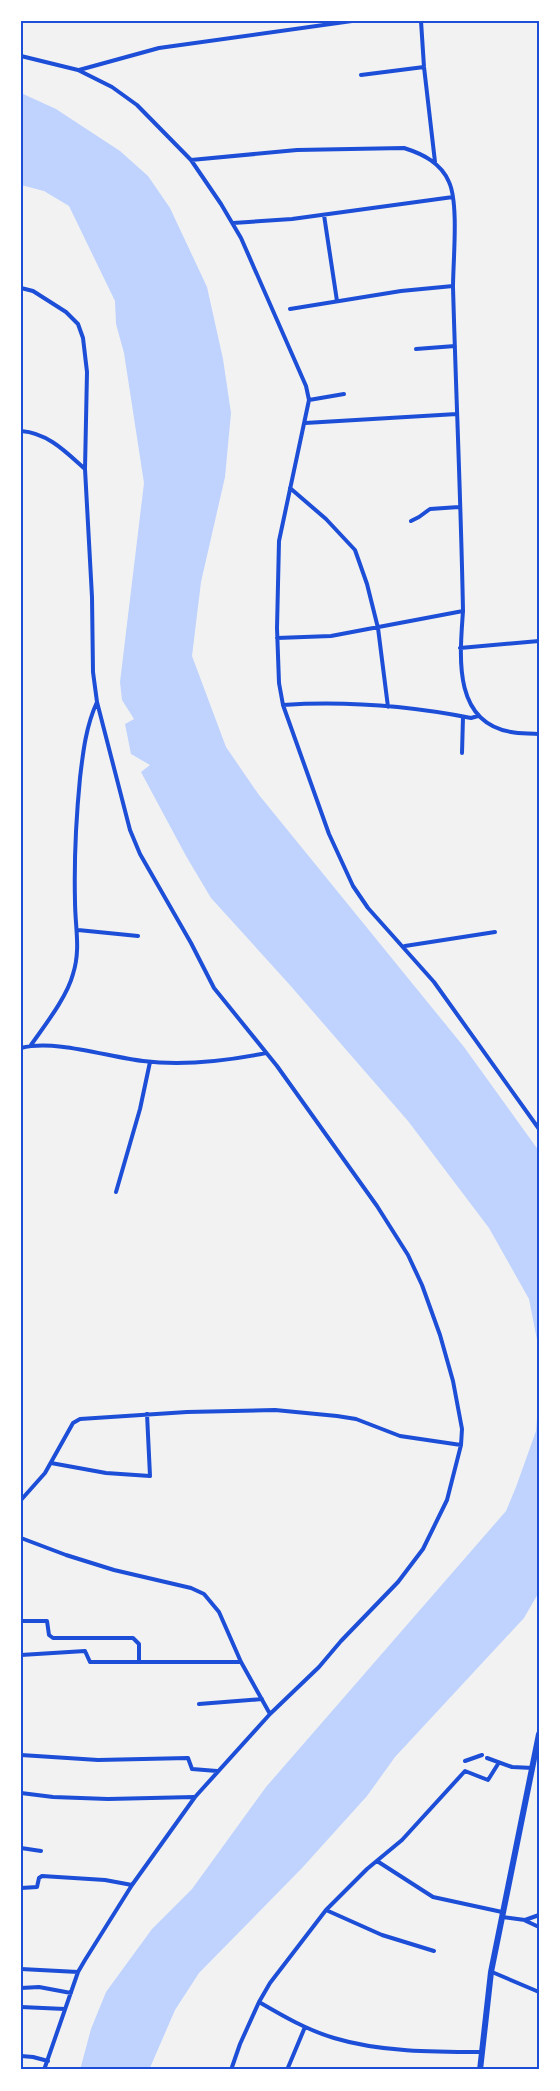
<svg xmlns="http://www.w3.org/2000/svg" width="560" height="2091" viewBox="0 0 560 2091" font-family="'PT Sans Narrow',sans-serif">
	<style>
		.water { fill: #bfd3fe }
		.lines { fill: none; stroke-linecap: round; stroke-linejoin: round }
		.minor { stroke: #1d4ed8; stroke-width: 4 }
		.trunk { stroke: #1d4ed8; stroke-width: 6 }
		.neatline { fill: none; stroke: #1d4ed8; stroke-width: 2 }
	</style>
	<rect width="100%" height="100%" fill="#f2f2f2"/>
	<path class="water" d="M21,93L56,109L120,151L148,176L170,208L207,287L223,359L231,413L225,477L201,582L192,656L226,747L259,795L464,1047L539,1151V1350L529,1299L489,1228L408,1121L289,984L211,898L186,856L141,772L150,765L131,754L125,724L134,719L122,700L120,682L144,483L124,353L116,324L115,301L69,206L44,191L21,185Z
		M539,1391V1592L524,1618L395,1757L367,1796L302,1868L199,1973L175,2010L149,2070H80L91,2029L106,1992L152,1929L192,1889L266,1787L506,1511L516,1487L536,1431Z"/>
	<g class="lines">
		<path class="minor" d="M421,21L424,67L435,162
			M21,56L78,70L112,87L137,105L191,160L221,204L241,238L306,386L309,400L279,541L277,628L279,683L283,705
			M79,70L159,48L352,21
			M361,75L424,67
			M191,160L297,150L404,148C423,154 441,163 449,182C459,204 453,261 453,287C456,395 461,503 463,611C460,655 452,722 511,732C520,734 530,733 539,734
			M324,215L337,301
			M233,223L292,219L453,197
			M21,288L33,291L66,312L78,324L83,338L87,372L85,469L92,597L93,672L97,702L130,830L140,854L191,943L214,988L277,1066L377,1206L408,1255L422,1285L440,1335L453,1381L462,1429L461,1445L447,1500L423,1549L398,1582L341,1641L319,1667L270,1714L195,1797L132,1885L85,1960L78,1972L44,2070
			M290,309L401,291L453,286
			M416,349L455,346
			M309,400L344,394
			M305,423L457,414
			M21,431C48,433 66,452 85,469
			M290,488L326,519L355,550L367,584L378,628L388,707
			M411,521L419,517L430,509L459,507
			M277,638L331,636L463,611
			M460,648L539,641
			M478,716L471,718C409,706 345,701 283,705L329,834L353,886L368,908L434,982L539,1129
			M462,753L463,717
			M78,930L138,936
			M405,946L495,932
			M31,1045C45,1025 67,997 73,974C81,949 75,927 75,901C74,860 76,819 80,778C83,752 86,726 97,702
			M21,1048C55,1039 108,1057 143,1061C185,1066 226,1061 266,1053
			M116,1192L140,1109L150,1062
			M51,1463L106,1473L150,1476L147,1414
			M21,1500L45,1473L73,1423L80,1419L187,1412L275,1410L337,1416L356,1419L400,1436L461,1445
			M21,1538L66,1555L114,1570L191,1588L204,1594L219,1612L241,1662L270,1714
			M21,1621H47L49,1635L53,1638H133L139,1644V1662H241
			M21,1655L85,1651L90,1662H139
			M199,1704L262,1699
			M21,1755L98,1760L188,1758L192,1769L217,1771
			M487,1758L512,1767L533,1768
			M465,1761L482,1755
			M21,1793L53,1797L108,1799L194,1797
			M21,1848L41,1851
			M377,1861L433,1897L502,1912
			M21,1888L37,1887L39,1878L42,1876L105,1880L132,1885
			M326,1910L382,1935L434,1951
			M502,1917L525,1920L539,1915
			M526,1921L539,1927
			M21,1969L78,1972
			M492,1972L539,1992
			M21,1988L39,1987L71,1993
			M259,2002C283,2016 307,2030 334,2038C380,2052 433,2052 481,2052
			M21,2007L65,2009
			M21,2056L33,2057L48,2061
			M231,2070L240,2044L259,2002L270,1983L326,1910L367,1869L402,1840L465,1771L488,1780L498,1764
			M287,2070L305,2027"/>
		<path class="trunk" d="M480,2070L491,1972L539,1734"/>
	</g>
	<rect width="560" height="2091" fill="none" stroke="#ffffff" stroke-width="45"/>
	<rect x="22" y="22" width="516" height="2046" class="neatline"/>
</svg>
